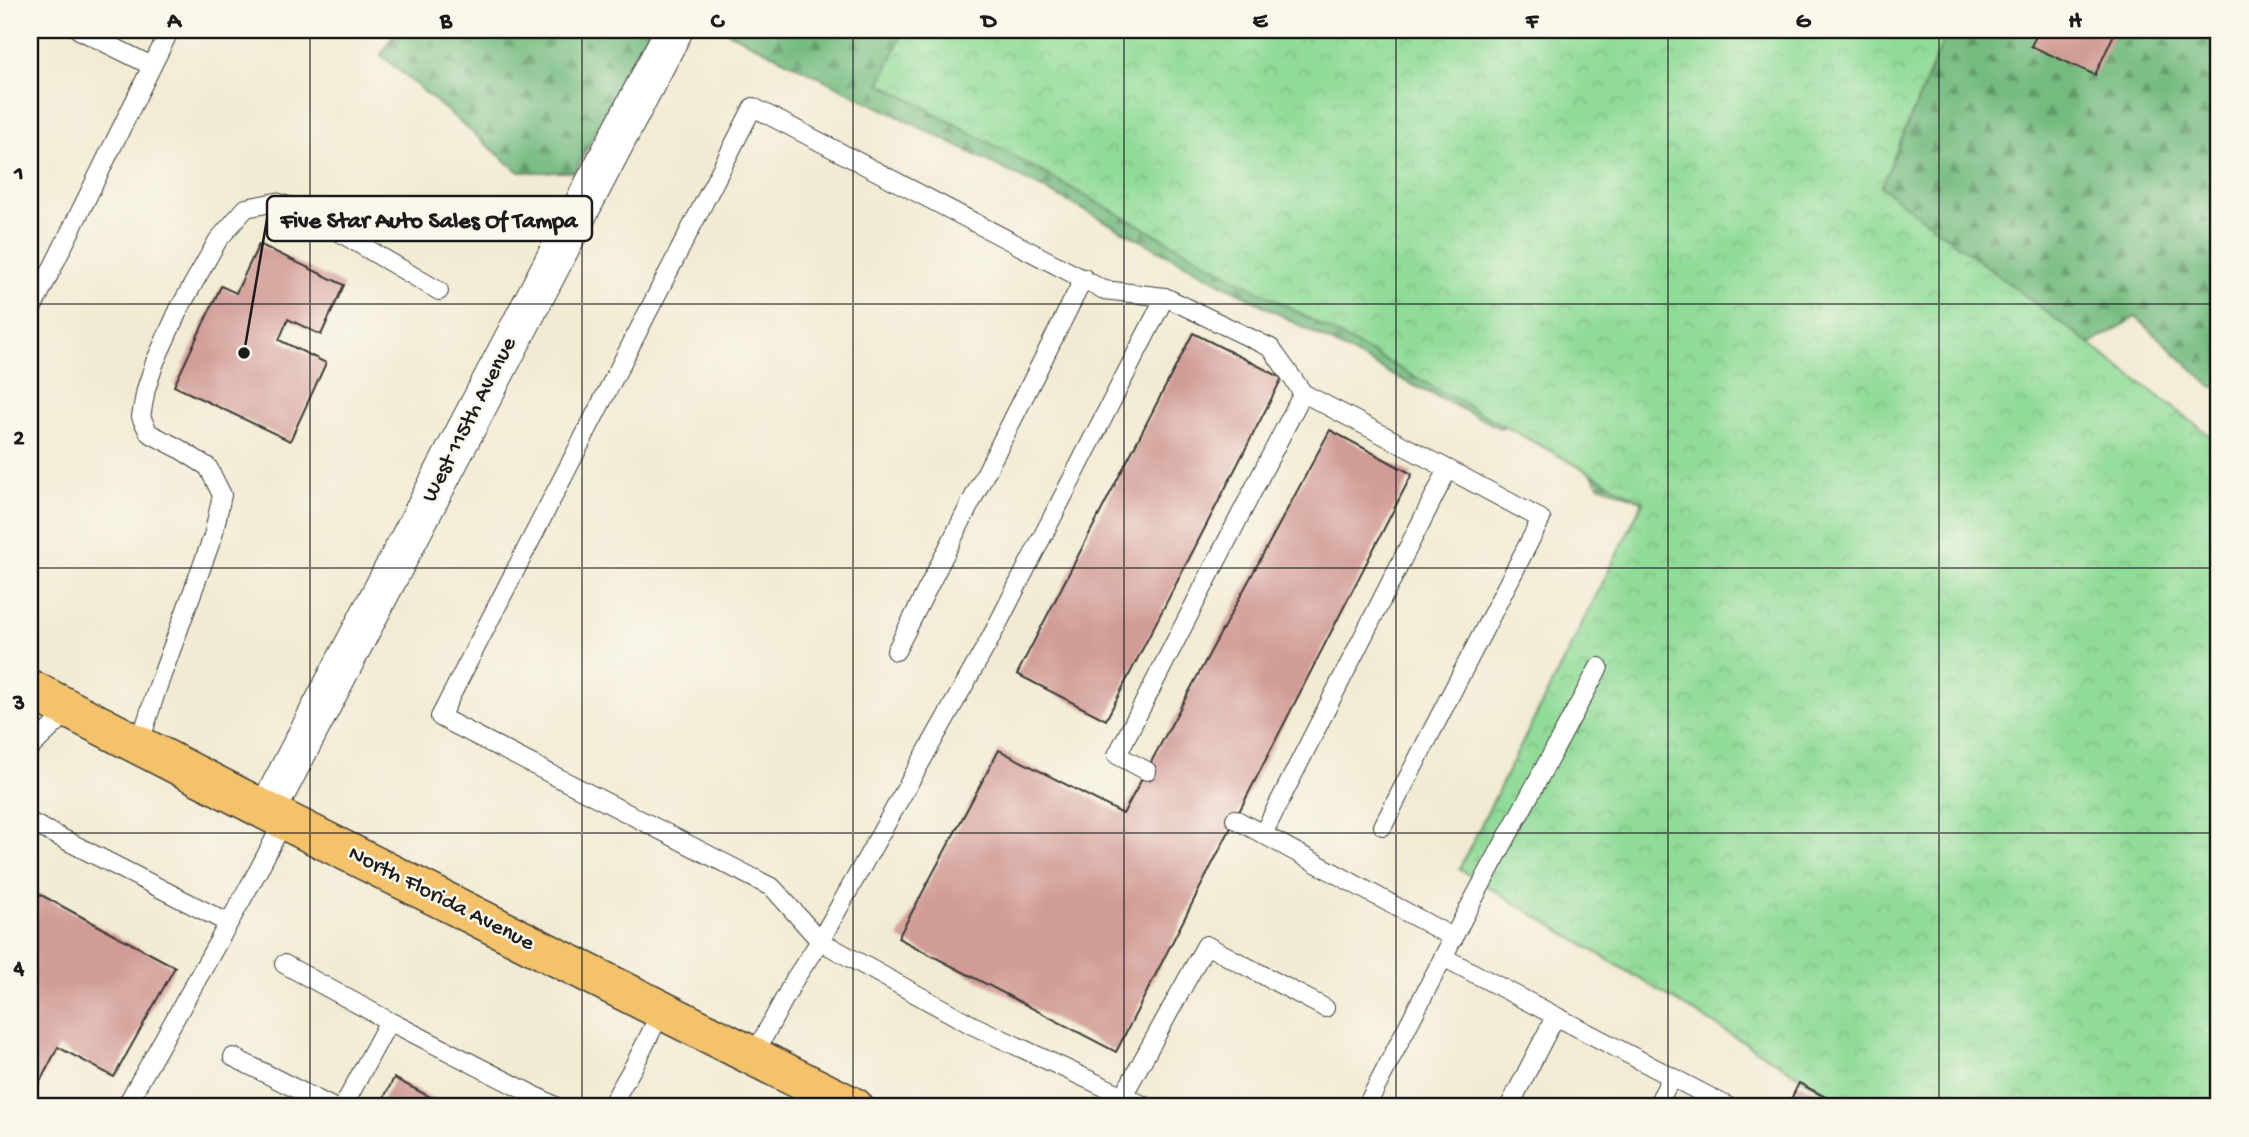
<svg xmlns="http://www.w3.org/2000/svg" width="2249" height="1137" viewBox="0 0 2249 1137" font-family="'Gochi Hand',sans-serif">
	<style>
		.forest { fill: url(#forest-firs); stroke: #486c4e; stroke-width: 2 }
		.park { fill: url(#park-crowns); stroke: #567c5a; stroke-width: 2 }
		.building { fill: #d19b96 }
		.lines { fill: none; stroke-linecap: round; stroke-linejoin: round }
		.lane-casing { stroke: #3c3b37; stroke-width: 20 }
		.street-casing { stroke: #3c3b37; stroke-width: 39 }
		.primary-casing { stroke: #3c3b37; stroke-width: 41 }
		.lane { stroke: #fff; stroke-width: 18 }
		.street { stroke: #fff; stroke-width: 37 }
		.primary { stroke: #f4c26a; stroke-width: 38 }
		.grid { fill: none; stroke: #1c1c1c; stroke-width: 2; stroke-opacity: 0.55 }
		.labels { text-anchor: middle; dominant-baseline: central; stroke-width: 5; stroke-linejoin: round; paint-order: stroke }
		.street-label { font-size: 23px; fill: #1c1c1c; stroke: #fbf7ec }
		.leader { fill: none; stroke: #1c1c1c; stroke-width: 2.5 }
		.callout-dot { fill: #1c1c1c; stroke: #fbf7ec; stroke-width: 2.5 }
		.callout { fill: #fbf7ec; stroke: #1c1c1c; stroke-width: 2.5 }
		.callout-label { font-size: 24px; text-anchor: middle; font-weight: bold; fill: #1c1c1c }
		.neatline { fill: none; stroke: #1c1c1c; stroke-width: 2.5 }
		.grid-label { font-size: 23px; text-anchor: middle; font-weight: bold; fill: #1c1c1c }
	</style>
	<defs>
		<pattern id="forest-firs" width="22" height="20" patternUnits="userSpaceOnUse" patternTransform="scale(1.75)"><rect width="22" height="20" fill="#74bb80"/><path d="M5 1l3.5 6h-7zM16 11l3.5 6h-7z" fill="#5e9768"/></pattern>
		<pattern id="park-crowns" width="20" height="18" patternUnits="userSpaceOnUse" patternTransform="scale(1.75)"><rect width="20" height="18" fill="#90db98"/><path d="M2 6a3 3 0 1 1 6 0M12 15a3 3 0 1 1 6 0" fill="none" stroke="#7cbb82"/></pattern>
	</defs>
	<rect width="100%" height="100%" fill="#fbf7ec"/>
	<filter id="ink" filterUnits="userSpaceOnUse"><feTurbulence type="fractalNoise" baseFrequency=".0143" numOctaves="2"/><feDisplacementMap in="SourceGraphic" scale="14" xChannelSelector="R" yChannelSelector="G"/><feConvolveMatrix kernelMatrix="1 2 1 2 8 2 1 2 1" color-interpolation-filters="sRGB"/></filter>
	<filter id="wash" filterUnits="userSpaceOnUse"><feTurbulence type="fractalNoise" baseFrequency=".00686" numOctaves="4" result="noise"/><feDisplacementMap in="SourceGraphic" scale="28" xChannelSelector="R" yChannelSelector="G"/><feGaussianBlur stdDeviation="1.57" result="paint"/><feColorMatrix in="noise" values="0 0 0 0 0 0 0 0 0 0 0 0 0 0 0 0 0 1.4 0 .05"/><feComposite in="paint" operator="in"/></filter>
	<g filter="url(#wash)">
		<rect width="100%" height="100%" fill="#f1ebd3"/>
		<path class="forest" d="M396,30H649L575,172H519L381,55Z
			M724,30H2219V388L2211,386L2136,317L2047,370L2219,1107L1654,505L1598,485L1576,446L1569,412L1500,428L1391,374L1052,193Z"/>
		<path class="park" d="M904,30H1948L1881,187L2219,442V1107H1850L1459,869L1643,502L880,83Z"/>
		<g id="blocks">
			<path class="building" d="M2039,30H2116L2095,75L2031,46Z
				M259,244L344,285L321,335L288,319L279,340L326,363L290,441L174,386L221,286L236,293Z
				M1193,333L1282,378L1106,720L1017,674Z
				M1330,430L1412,474L1116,1052L898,938L999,750L1123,814Z
				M30,889L175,967L114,1077L58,1047L30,1101Z
				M394,1078L449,1107H379Z
				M1799,1083L1844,1107H1787Z"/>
		</g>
	</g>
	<g filter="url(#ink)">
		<use href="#blocks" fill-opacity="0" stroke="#3c3b37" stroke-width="2"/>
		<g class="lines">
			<defs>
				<path id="lane" d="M79,30L152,66L170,30
					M30,313L152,66
					M896,651L1084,278
					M139,745L158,686L213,536L222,495L208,467L178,448L149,433L141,417L146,389L155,362L179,309L218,240L246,208L276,202L303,211L439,291
					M30,748L70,710
					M1147,771L1117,755L1303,393L1448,469L1263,834
					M1235,819L1454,938
					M30,822L228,923
					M1383,826L1541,519L1448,469
					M1443,957L1729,1107
					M284,964L389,1021
					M754,1055L796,977L820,941L989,641L1165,297
					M233,1057L332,1107
					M1123,1096L1206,945L1325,1008
					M115,1107L126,1106L259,869L284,820
					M343,1107L389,1021L557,1107
					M610,1107L636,1062L662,1010
					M1147,1107L972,1025L820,941L773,888L440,717L753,107L1104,290L1165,297L1271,348L1303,393
					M1366,1107L1467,911L1599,667
					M1509,1107L1555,1017
					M1656,1107L1672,1077"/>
				<path id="street" d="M267,811L674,30"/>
				<path id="primary" d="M30,689L284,820L854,1107"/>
			</defs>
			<use href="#lane" class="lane-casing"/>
			<use href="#street" class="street-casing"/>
			<use href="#primary" class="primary-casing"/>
			<use href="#lane" class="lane"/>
			<use href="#street" class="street"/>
			<use href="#primary" class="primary"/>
		</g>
	</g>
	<path class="grid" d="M310,30V1107M582,30V1107M853,30V1107M1124,30V1107M1396,30V1107M1668,30V1107M1939,30V1107M30,304H2219M30,568H2219M30,833H2219"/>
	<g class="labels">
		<g class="street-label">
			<text transform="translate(470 420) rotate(-63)">West 115th Avenue</text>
			<text transform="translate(441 899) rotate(27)">North Florida Avenue</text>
		</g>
	</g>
	<path class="leader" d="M244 353L267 219"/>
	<circle class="callout-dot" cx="244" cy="353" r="7"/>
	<rect class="callout" x="267" y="196" width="325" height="45" rx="7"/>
	<g class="callout-label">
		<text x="429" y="227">Five Star Auto Sales Of Tampa</text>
	</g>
	<rect width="2249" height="1137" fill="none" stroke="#fbf7ec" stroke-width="77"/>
	<rect x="38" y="38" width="2172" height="1060" class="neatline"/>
	<g class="grid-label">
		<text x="174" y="27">A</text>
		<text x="446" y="27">B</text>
		<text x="717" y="27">C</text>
		<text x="989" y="27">D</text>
		<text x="1260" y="27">E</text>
		<text x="1532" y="27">F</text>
		<text x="1803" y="27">G</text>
		<text x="2075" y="27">H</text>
		<text x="19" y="179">1</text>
		<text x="19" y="444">2</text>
		<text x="19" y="709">3</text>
		<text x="19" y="974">4</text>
	</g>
</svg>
